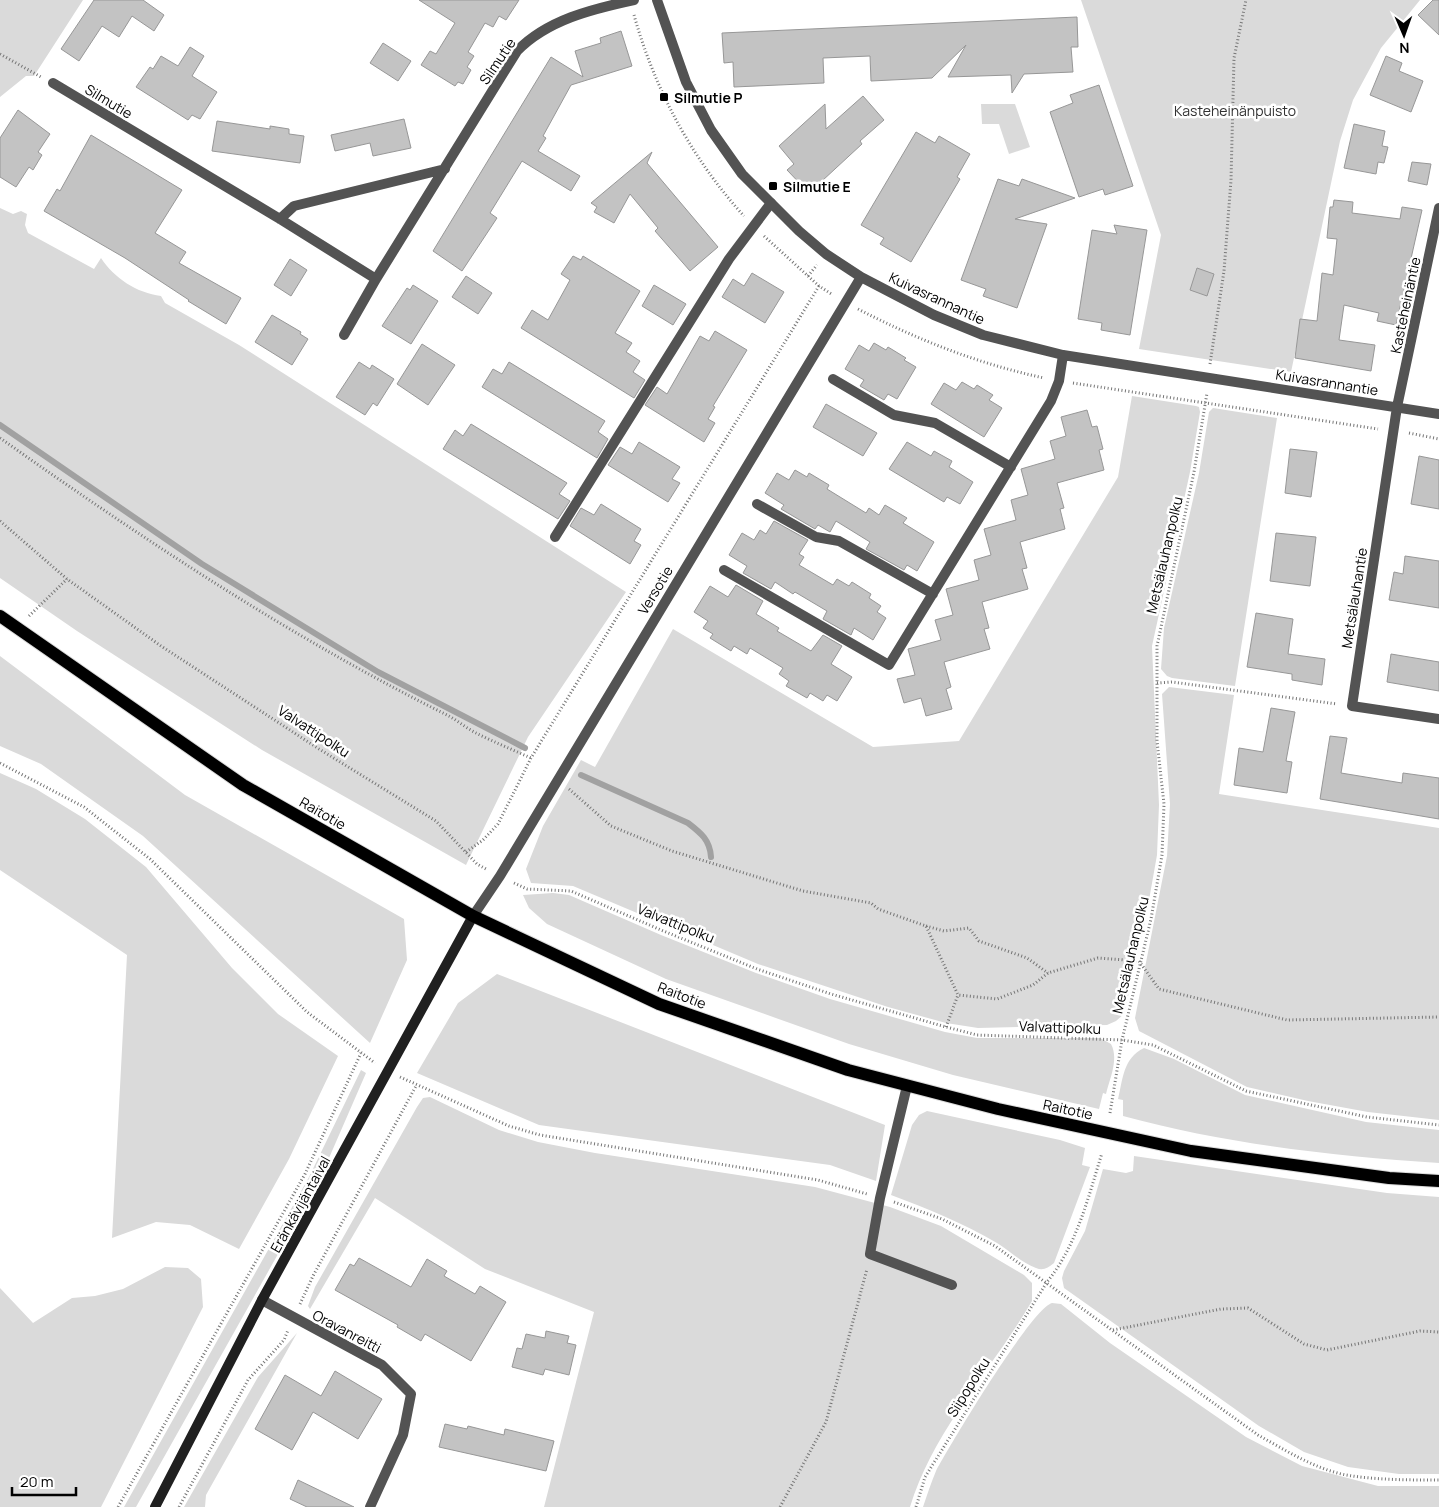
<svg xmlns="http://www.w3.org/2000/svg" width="1439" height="1507" viewBox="0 0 1439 1507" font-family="Manrope,sans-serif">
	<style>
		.green { fill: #dadada }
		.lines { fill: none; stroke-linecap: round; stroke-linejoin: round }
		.stream { stroke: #a1a1a1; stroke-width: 6 }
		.building { fill: #c3c3c3; stroke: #979797 }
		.primary-casing { stroke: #dbdbdb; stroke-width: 14 }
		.path { stroke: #757575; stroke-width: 3; stroke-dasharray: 1 2.5; stroke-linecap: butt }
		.lane { stroke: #535353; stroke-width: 10 }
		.street { stroke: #535353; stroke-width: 10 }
		.secondary { stroke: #202020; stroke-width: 10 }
		.primary { stroke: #000; stroke-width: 12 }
		.poi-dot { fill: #000; stroke: #fff; stroke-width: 2 }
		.labels { text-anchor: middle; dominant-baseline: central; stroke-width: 5; stroke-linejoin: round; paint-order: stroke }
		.street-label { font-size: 14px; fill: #000; stroke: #fff }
		.poi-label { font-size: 14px; font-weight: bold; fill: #000; stroke: #fff; text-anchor: start }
		.park-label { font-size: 14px; fill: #313131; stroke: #fff }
	</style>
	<rect width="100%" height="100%" fill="#fff"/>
	<path class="green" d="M0,0H83L34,76H26L0,97Z
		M1081,0H1420L1381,48L1353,100L1340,141L1291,372L1139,349L1161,235Z
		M981,104H1015L1030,147L1009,154L999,124H982Z
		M0,208L13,214L21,211L27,214L25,225L28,233L94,269L101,258C114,278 137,293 161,296L165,303L239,345L626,592L528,737L466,865L262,750L77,631L0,578Z
		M1132,396L1196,406L1199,407L1200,412L1190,472L1152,646L1159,805L1157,855L1146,917L1124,1014L1116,1021L1107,1025L978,1028L946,1023L888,1007L758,964L573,886L531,883L526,869L543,826L581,760L595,767L673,629L873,747L959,741L1118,477Z
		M1213,408L1277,418L1235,686L1172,678L1167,676L1161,669L1164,628L1199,473L1209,412Z
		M0,656L185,795L404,919L407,960L370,1043L143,836L41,764L0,746Z
		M1169,687L1234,695L1219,794L1439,828V1120L1368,1112L1308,1101L1247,1087L1139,1031L1135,1018L1167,856L1170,804L1162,694Z
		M0,773L36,789L85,819L146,867L232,968L278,1014L338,1056L289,1159L239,1249L190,1225L156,1222L112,1238L127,955L0,870Z
		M553,893L569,895L661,935L756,973L830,999L945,1032L977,1038H1100L1111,1044C1119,1059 1110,1078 1106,1094L1103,1093L1099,1109L953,1075L849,1044L666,979L547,924L529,908L523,895Z
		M497,974L885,1125L876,1181L830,1165L539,1125L417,1073L458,1003Z
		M1144,1048L1174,1059L1245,1095L1366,1122L1439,1130V1163C1333,1156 1226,1144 1123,1116V1100L1118,1099C1123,1079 1123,1058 1144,1048Z
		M361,1070L366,1073L319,1181L136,1507H124L309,1177Z
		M430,1097L499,1130L538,1142L595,1153L815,1187L890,1207L941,1226L1024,1275L1032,1283V1301C992,1370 934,1429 910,1507H544L594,1312L485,1269L375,1198L310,1309L308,1306L315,1287L417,1107L423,1098Z
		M927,1111L1060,1140L1085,1148L1082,1165L1090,1167L1054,1263C1048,1268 1043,1271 1036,1268C1022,1263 1010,1251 997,1243C963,1223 928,1209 891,1195L912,1125L919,1115Z
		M1134,1156L1387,1193L1439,1197V1474H1399L1348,1467L1304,1452L1259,1426L1064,1288L1062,1278L1064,1271L1085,1231L1103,1169L1126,1173L1133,1171Z
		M165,1267L188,1268L201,1279L203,1307L101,1507H0V1288L33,1323L72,1298L95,1296L123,1289Z
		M1052,1303L1061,1304L1110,1343L1246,1437L1302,1466L1378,1486H1439V1507H923C927,1495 931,1483 936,1471C950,1445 1031,1309 1052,1303Z
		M297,1333L206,1495L205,1507H184L258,1377Z"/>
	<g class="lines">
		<path class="stream" d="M0,425L202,564L378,672L525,748
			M581,775L688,823C701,833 710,840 711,857"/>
	</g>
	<path class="building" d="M94,0H143L164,15L154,31L132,16L119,37L102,26L79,61L61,49Z
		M419,0H519L506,20L499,16L493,27L485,23L468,52L474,56L467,67L471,70L463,84L458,82L455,86L421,65L430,51L436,54L455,23Z
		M1433,0H1439V35L1418,15Z
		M1077,17L1078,47H1071L1073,72L1024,74L1012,93L1011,75L948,77L966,45L932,78L871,81L870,56L823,58L824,83L734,87L733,62L724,63L722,33Z
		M621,31L632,66L571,85L543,136L546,138L538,151L580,176L571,191L522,161L490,213L497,218L462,271L433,251L551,57L583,77L575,51L601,43L600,38Z
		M383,43L411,61L398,81L370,63Z
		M190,47L204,56L192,76L217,92L200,119L192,115L188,120L136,87L150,67L153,69L161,56L178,66Z
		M1386,56L1402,63L1399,71L1423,81L1411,112L1370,95Z
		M1099,85L1133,186L1105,195L1103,189L1079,197L1050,112L1073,103L1070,95Z
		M863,96L884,120L860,141L862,144L809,193L787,170L794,164L779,146L825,104L826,129Z
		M18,110L50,134L38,152L42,155L33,170L29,167L16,187L0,177V138Z
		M404,119L411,148L373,156L370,143L335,151L331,135Z
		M217,121L270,129V126L289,129V134L304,136L300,163L212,151Z
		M1354,124L1385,131L1382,146L1388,147L1384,163L1378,162L1376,174L1344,168Z
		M916,132L935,143L939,136L970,154L957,177L960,179L911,262L880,244L884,238L861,225Z
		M91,135L182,190L155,233L186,252L179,263L241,298L226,324L188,301L189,300L125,258L44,211L57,189L60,191Z
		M652,152L647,163L718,247L690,271L655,231L658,228L630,194L614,223L594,212L597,207L591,203Z
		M1412,162L1431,164L1427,185L1408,181Z
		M998,179L1019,186L1022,179L1075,198L1015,219L1047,224L1017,308L983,296L986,289L961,280Z
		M1334,200L1353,202L1352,213L1400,219L1402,207L1422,210L1396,325L1377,321L1379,313L1344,305L1339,340L1375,345L1371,371L1295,358L1300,319L1317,321L1322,273L1333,275L1337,239L1327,238L1330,207H1333Z
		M1114,225L1147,230L1130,335L1101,330L1102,323L1078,319L1092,230L1117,234Z
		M573,256L581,260L583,256L640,291L615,333L632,343L626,352L640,361L633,372L645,380L634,398L521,328L532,310L548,320L570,280L561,274Z
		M290,259L307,270L291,296L274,285Z
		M1197,268L1214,274L1207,296L1190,290Z
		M752,273L784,292L765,323L722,297L733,279L744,286Z
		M466,276L492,293L478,314L452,297Z
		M413,285L438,301L411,344L382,326L407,288L410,290Z
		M654,285L686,304L673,325L642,306Z
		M272,315L301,332L300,334L308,339L292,365L255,342Z
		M715,331L747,350L713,406L715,407L708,419L715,423L704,442L645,405L657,387L667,394L700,336L709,341Z
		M874,343L886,350L888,347L906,358L904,360L916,367L897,399L888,394L884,400L860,386L864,380L845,369L859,345L869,351Z
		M422,344L455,365L428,405L397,384Z
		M359,362L370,369L372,365L394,379L377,406L373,403L365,415L336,397Z
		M509,362L605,421L598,432L608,439L597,458L482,387L493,369L502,374Z
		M962,382L974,389L977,385L993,395L989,400L1002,408L984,437L931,404L944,383L956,390Z
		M826,404L877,433L863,456L813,427Z
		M1087,410L1092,427L1097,426L1103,449L1099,450L1104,470L1057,483L1064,508L1060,509L1065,529L1020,542L1027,568L1022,569L1028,589L982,602L989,628L984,629L990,649L944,662L951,687L946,689L952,709L926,716L921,698L904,703L897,679L915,675L908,649L941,640L935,620L953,615L946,589L979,580L974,560L991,555L984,529L1016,520L1011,500L1028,495L1021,469L1055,459L1050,441L1066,436L1061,417Z
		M471,424L567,483L559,494L570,501L558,519L443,449L455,430L463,436Z
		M639,442L680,467L672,479L680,483L668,502L608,465L620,447L632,454Z
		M907,442L931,456L934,451L952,461L949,467L973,482L960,504L947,497L944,502L889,469Z
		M1290,449L1317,452L1311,497L1285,493Z
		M1419,456L1439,460V509L1411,504Z
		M795,470L807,477L809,473L829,485L827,489L866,513L869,508L879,515L885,505L907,518L903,523L934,542L917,571L907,565L904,570L866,549L870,542L836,521L830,532L818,525L815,529L781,509L784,505L765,493L777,473L789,480Z
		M601,504L641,529L634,541L641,545L630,564L570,526L581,508L594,515Z
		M774,521L808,540L799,554L804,557L799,565L833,585L837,579L849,586L852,582L871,594L869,598L881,606L877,612L886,618L873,640L854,628L851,635L823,619L827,611L795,592L793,594L775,582L771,589L743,573L747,566L729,555L742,533L754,540L760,530L766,534Z
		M1276,533L1316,537L1310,586L1270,581Z
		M1405,556L1439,561V608L1389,600L1394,572L1403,574Z
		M736,585L763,601L756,614L779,628L777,631L811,651L823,635L842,646L831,664L852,677L837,701L827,695L823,701L810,693L807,698L786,686L789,681L779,674L783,668L750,648L747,654L734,646L731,651L710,638L713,634L703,628L708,621L694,612L710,586L728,597Z
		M1256,613L1293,619L1288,654L1325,659L1322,685L1292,680V674L1247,667Z
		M1391,654L1439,662V691L1387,682Z
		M1271,708L1295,712L1286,761L1292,762L1287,793L1234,785L1239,748L1263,752Z
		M1330,736L1347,738L1341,773L1402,783L1403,773L1439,778V819L1320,799Z
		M359,1258L411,1287L427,1259L447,1271L444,1276L475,1294L480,1286L506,1302L471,1361L425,1334L421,1341L397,1327L398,1325L335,1290L350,1264L354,1266Z
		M546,1331L569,1336L567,1343L576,1345L569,1375L545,1369L543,1375L512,1367L517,1348L522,1349L526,1334L545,1338Z
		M335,1371L382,1399L358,1439L313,1412L292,1450L255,1429L285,1375L321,1396Z
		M445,1424L467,1429L468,1426L504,1435L505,1429L554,1441L546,1471L439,1447Z
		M298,1480L354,1507H307L290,1499Z"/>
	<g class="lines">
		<defs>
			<path id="primary" d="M0,616L243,785L473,916L659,1004L848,1070L998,1109L1191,1151L1389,1178L1439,1181"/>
		</defs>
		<use href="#primary" class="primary-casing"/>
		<path class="path" d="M634,15C655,90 692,159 744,216
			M0,54L41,77
			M764,236L819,286L833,295
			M808,276L817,265
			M858,309C918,340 979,364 1044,378
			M1210,364L1224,271L1231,180L1234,58L1246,0
			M1073,383L1378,429
			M1409,433L1439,439
			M0,438C143,539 290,637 447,715C457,720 466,728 476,733C494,742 513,750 531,758
			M0,521L67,579L161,646L319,749L436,821L477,864L486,869
			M29,616L67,579
			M1157,683L1172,682L1337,704
			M0,763L84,807L150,859L307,1012L375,1063
			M569,789L611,826L672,851L803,891L871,903L878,909L926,926L958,995L997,999L1033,985L1048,973L1098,958L1139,961L1159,989L1287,1020L1439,1017
			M466,852L483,840L498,824L531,758L819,286
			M514,883L527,889L571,891L661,930L757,969L831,994L946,1027L977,1035L1122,1040L1153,1045L1246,1091L1367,1117L1439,1125
			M926,926L944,931L969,928L979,941L1027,958L1048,973
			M946,1027L958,995
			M400,1077L509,1126L540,1135L818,1180L867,1194
			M1110,1113L1122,1040L1151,919L1162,855L1164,804L1157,741V646L1194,472L1207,393
			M894,1202L942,1219L995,1246L1258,1435C1285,1450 1315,1469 1346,1475C1376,1480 1408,1480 1439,1480
			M300,1304L313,1276L416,1086
			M1113,1330L1221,1309L1248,1308L1304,1344L1327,1350L1420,1331L1439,1332
			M118,1507L305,1174L361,1053
			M179,1507L248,1380L284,1340L288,1330
			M780,1507L826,1422L867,1269
			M916,1507L925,1477L1047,1282C1077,1245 1088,1198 1102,1153"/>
		<path class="lane" d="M555,537L729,259L771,203
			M907,1086L880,1198L870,1254L952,1285"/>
		<path class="street" d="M657,0L686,82L711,130L742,174L799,231L826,254L861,277L934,315L983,335L1063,355L1439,414
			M53,83L280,219L376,279L517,51C547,20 592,9 634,0
			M1439,208L1397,407L1352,706L1439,719
			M280,219L294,206L445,169
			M344,335L376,279
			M833,379L894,415L935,423L1011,467
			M757,504L816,537L839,541L933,594
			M724,570L889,665L1051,401L1059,381L1063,355
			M473,916L500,876L861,277
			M262,1300L382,1365L411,1394L403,1435L370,1507"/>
		<path class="secondary" d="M155,1507L262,1300L473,916"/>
		<use href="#primary" class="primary"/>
	</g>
	<g class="poi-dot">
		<rect x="659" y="92" width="10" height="10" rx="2.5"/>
		<rect x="768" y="181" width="10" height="10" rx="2.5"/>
	</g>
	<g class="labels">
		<g class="street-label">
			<text transform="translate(497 61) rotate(-56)">Silmutie</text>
			<text transform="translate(109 101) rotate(31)">Silmutie</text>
			<text transform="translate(937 298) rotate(25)">Kuivasrannantie</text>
			<text transform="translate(1405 305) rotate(-78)">Kasteheinäntie</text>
			<text transform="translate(1327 382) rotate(9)">Kuivasrannantie</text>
			<text transform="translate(1164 555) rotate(-77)">Metsälauhanpolku</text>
			<text transform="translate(655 590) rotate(-59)">Versotie</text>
			<text transform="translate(1354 598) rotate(-81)">Metsälauhantie</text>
			<text transform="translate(314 731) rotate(33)">Valvattipolku</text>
			<text transform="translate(323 813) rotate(30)">Raitotie</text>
			<text transform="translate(676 923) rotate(22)">Valvattipolku</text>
			<text transform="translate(1130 955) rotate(-77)">Metsälauhanpolku</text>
			<text transform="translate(682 995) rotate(21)">Raitotie</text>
			<text transform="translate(1060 1027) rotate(2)">Valvattipolku</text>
			<text transform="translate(1068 1109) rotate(12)">Raitotie</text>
			<text transform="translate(300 1204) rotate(-61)">Eränkävijäntaival</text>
			<text transform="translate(347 1331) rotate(28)">Oravanreitti</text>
			<text transform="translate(968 1387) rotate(-58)">Siipopolku</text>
		</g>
		<g class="poi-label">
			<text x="674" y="97">Silmutie P</text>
			<text x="783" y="186">Silmutie E</text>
		</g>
		<g class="park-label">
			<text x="1235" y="110">Kasteheinänpuisto</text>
		</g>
	</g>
	<g transform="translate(1404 35) rotate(178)" stroke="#ffffff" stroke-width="4" paint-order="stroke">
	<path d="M0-4L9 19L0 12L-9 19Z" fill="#000000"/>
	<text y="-8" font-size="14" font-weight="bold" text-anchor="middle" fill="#000000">N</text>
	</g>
	<path d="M12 1487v8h64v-8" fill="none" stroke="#000000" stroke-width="2.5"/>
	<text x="20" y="1487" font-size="15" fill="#000000" stroke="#ffffff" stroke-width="4" paint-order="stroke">20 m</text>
</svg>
